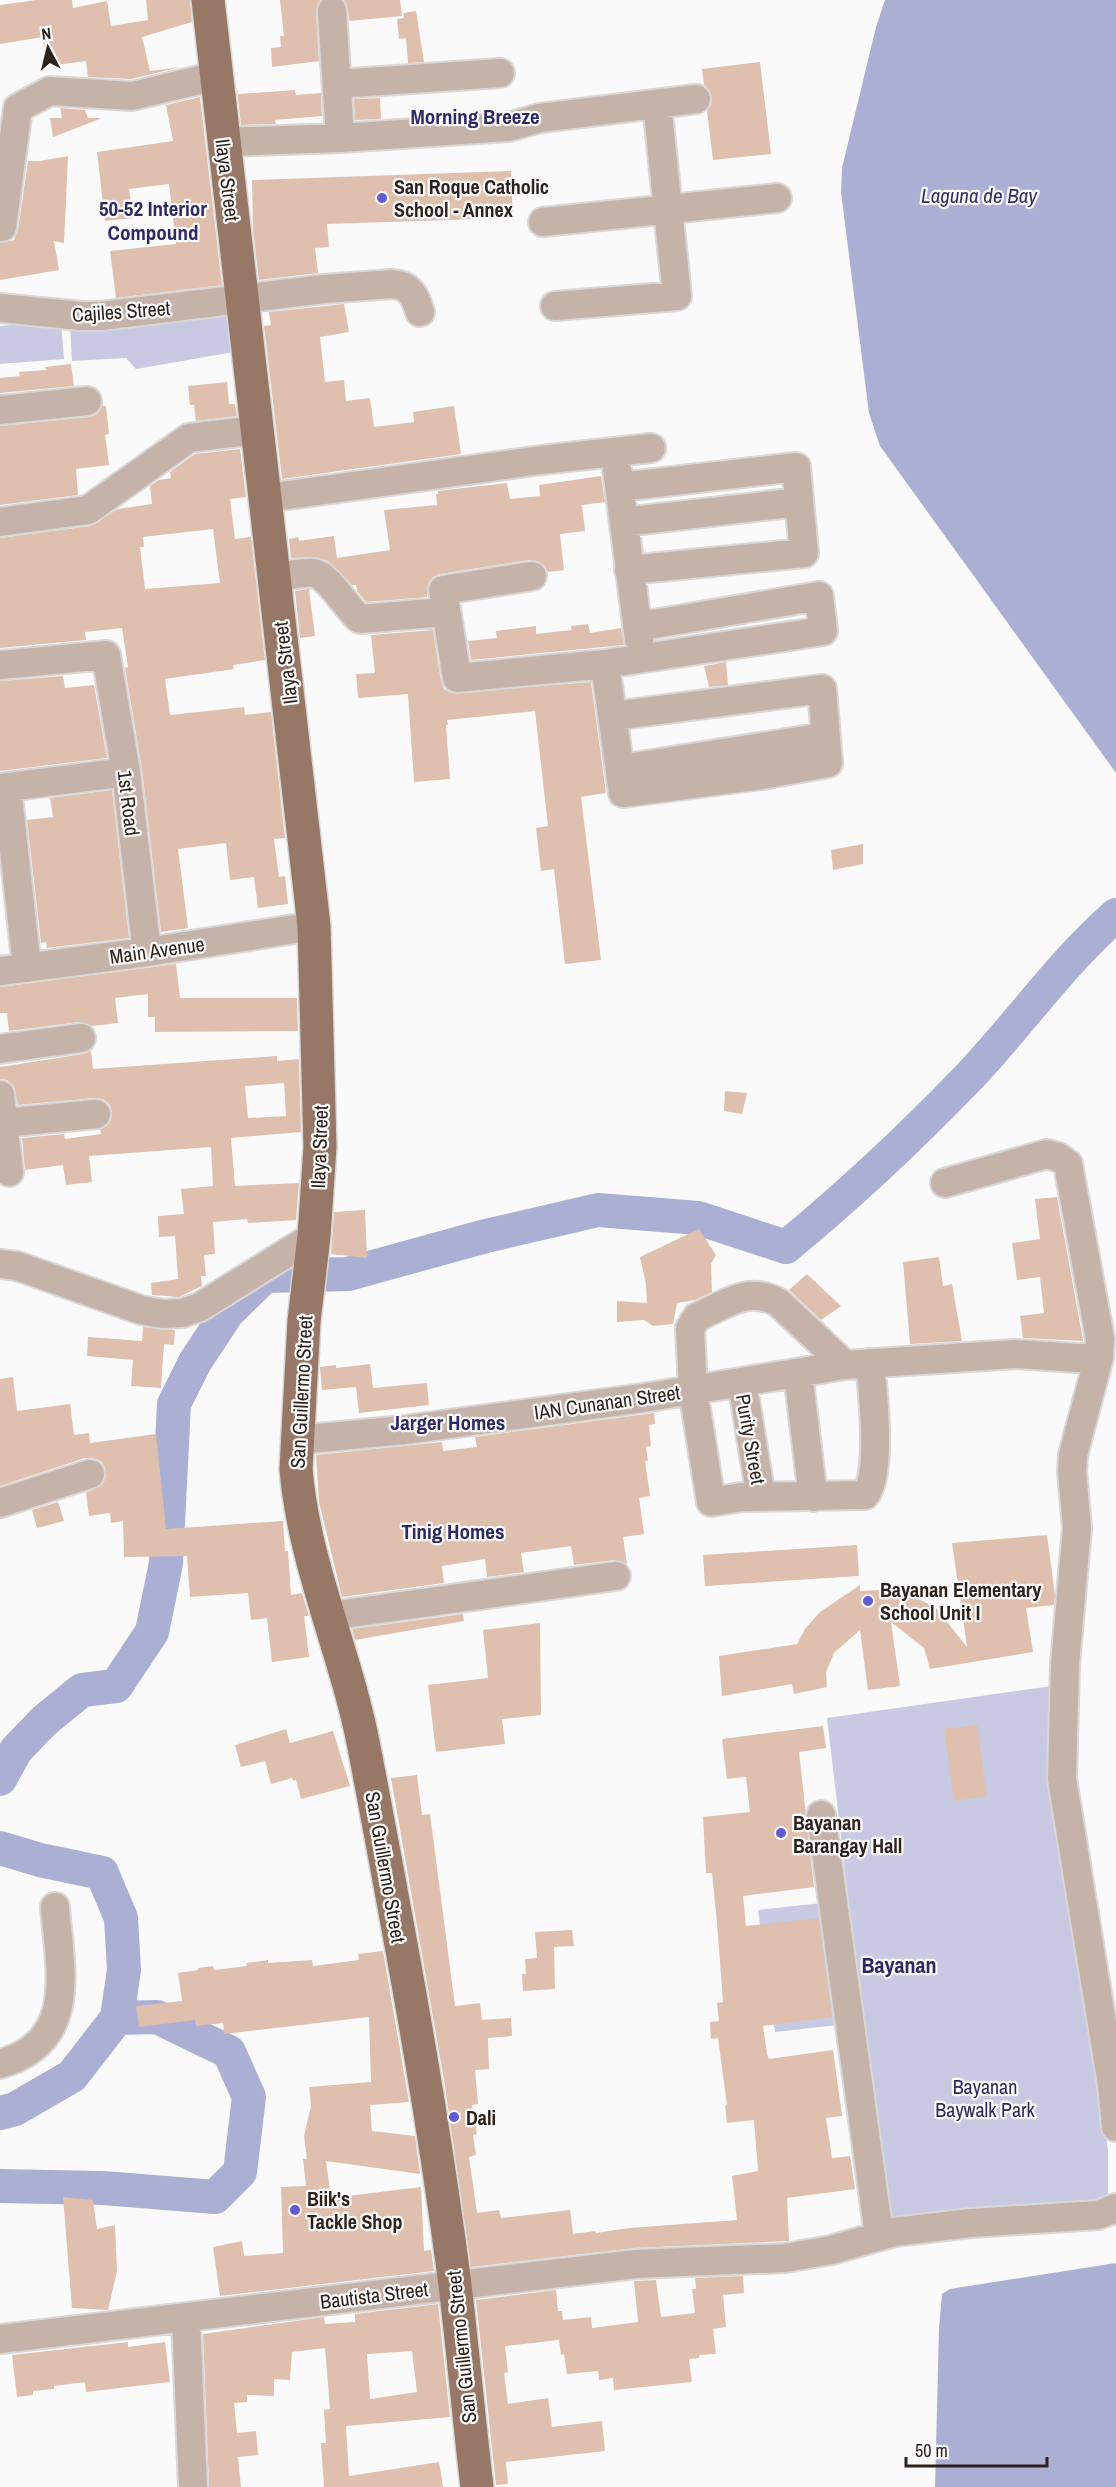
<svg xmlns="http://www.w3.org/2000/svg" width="1116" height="2487" viewBox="0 0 1116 2487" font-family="'Archivo Narrow',sans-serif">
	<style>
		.green { fill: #c8cae3 }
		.water { fill: #abafd4 }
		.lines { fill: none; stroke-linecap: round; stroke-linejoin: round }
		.river { stroke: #abafd4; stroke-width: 34 }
		.building { fill: #dfc0af; fill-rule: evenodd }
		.minor-casing { stroke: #d9d7d6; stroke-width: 32 }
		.major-casing { stroke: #d9d7d6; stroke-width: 36 }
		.minor { stroke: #c5b3aa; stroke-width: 28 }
		.major { stroke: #977867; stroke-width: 33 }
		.poi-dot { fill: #625ad3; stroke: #fafafa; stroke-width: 2 }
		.labels { text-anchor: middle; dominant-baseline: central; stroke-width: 4.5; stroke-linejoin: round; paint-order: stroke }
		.street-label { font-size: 20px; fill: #2d221b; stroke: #fafafa }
		.poi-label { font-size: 20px; font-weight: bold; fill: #2d221b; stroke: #fafafa; text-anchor: start }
		.park-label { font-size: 20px; fill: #2b2a5a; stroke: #fafafa }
		.neighbourhood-label { font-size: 21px; font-weight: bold; fill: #2c2963; stroke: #fafafa }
		.water-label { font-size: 21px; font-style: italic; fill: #2f2f60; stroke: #fafafa }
		.quarter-label { font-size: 22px; font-weight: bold; fill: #2c2963; stroke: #fafafa }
	</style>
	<rect width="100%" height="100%" fill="#fafafa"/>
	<path class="green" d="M228,313L234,352L136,369L126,358L72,361L70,325Z
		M61,321L64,359L0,364V326Z
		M1052,1686L1054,1780L1108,2150V2204L886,2219L827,1718Z
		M822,1903L838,2025L775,2032L758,1910Z"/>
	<path class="water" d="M885,0H1116V773L880,446L869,413L841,192L842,168L876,27Z
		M1116,2263V2487H935L939,2328L942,2294L950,2289Z"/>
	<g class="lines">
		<path class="river" d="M0,1779L16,1750L44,1721L82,1690L116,1686L152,1632L166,1563L174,1404L195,1362L228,1312L265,1276L348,1274L486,1236L598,1210L698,1218L786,1247C849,1195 909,1139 966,1080C1018,1026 1060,964 1116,915
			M0,1848L40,1860L102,1873L121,1918L124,1970L117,2018L72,2076L15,2109L0,2113
			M0,2186L103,2188L215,2197L240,2172L249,2097L229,2052L157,2017L117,2018"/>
	</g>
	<path class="building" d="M36,0H72L73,8L107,1L111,26L148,20L146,0H190L192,22L142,37L150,71L181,67L131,79L88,77L86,61L56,65L45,51L43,37L0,44V5Z
		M280,0H320L316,12L319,61L272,67L271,48L281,47L280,36H284Z
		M344,0H400L402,16L349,21L348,9Z
		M416,11L424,62L408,63L406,38L399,39L397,19L404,18L403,13Z
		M760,62L771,154L713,160L707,111L711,105L712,98L709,90L704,85L702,69Z
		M236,80L238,94L295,90L296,95L321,93L322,116L275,120L276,124L241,125Z
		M200,97L222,285L116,298L110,251L176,244L169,184L129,189L133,218L105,221L97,152L173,141L166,105Z
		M380,98L381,119L355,120L354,99Z
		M60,108L85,110L88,118H100V119L53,137L50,118H62Z
		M68,156L64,243L54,241L59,270L0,280V243L14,240L18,230L28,161H40Z
		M511,171L513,218L327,224L329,247L315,248L318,273L259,280L253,231L252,180Z
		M344,304L349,332L320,337L325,382L344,380L346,401L370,398L374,427L414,422L413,412L454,406L461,454L282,479L264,326L271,325L269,312Z
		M71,364L74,386L0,393V378L20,376L19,372L46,370L45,367Z
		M227,382L229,404H235L237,416L196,421L194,405H190L188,386Z
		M102,406H106L109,434L105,435L109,465L76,469L78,495L0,505V426L89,417L97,414Z
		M240,449L246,497L230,499L235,539L251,537L265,660L233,665L234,669L165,679L170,715L244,707L245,715L271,712L285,838L274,839L279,877L285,876L288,904L258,908L254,877L230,880L226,843L178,849L188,928L161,932L142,770L125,668L128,667L122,628L85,632L86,640L0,648V538L90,526L118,509L152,504L150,486L159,480L171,478L170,472L195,454ZM213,529L220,583L145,589L140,547H144L143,537Z
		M601,476L605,502L582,505L585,531L560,534L564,570L548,572L538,561L529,560L440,574L433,577L428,584L427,597L366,602L357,591L356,585H352L328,561L314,557L291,558L289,539L298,537L299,541L334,536L337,558L390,550L384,510L437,505L436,494H438V491L507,483L510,499L540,496L539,485Z
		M309,589L312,590H309L315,636L300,638L295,591Z
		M588,624L590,633L621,628L624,645L471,660L468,641L497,638L496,631L536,626V634L572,630L571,626Z
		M433,630L441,681L444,689L451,693L591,682L606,793L581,797L601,960L565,964L554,869L541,871L536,828L548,826L535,711L447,720L448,725H446L450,779L414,782L408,694L358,698L356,674L375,673L371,635Z
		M726,662L728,685L709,687L704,666Z
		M63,676L65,688L94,685L107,758L0,771V681Z
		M112,790L129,938L47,948L46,942L41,943L27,820L53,817L50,798Z
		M863,844V864L833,870L831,850Z
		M176,964L180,998H297L298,1031L155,1032V1017H148V994L115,998L118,1023L92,1026L79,1022L9,1031L7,1013H0V987Z
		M91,1051L93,1069L277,1056V1061L299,1059L301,1132L231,1138L235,1186L299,1183L296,1220L248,1223L247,1219L213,1222L215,1254L204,1255L206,1276H201L202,1286L179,1297L152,1295L151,1283L178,1279L175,1236L159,1237L158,1216L184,1214L181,1189L213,1186L211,1147L89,1156L92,1182L66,1185L63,1165L25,1170L22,1138L64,1134L65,1139L101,1134L100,1129L106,1127L111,1120L112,1113L110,1105L103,1099L94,1098L18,1105L14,1086L7,1080L0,1079V1067L83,1054ZM284,1083L286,1116L248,1118L245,1086Z
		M725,1091L747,1093L742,1114L724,1111Z
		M1057,1197L1083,1340V1341L1023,1338L1020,1316L1044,1313L1040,1277L1017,1280L1012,1243L1040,1239L1035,1199Z
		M365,1210L367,1258L331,1254L334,1212Z
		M699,1229L716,1255L711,1264L712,1292L695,1300L677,1303L673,1324L653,1326L644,1320L617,1322V1301L647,1303L646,1284L640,1257Z
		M939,1257L943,1286L952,1284L962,1341L910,1344L903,1262Z
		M807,1274L841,1306L821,1320L789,1290Z
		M143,1327L175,1330L174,1345L164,1344L161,1388L131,1386L133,1360L87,1356L88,1337L142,1341Z
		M370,1364L373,1388L427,1383L429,1405L359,1413L356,1387L322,1390L320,1367L336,1365V1368Z
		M13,1377L17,1411L70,1404L74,1435L89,1433L90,1443L156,1434L166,1529L283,1521L285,1551H288L291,1595L302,1593L309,1616H304L309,1657L272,1662L267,1618L251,1620L248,1593L190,1597L187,1556L124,1557L123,1521L111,1523L110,1513L89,1516L86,1493L102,1485L106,1477L105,1468L101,1461L93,1458H85L0,1486V1379Z
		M654,1413L655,1424L649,1425L651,1446L646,1447L648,1461H645L650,1496L639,1498L644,1534L623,1537L627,1564L614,1560L574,1565L571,1546L521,1553L524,1572L487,1577L485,1559L442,1566L444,1583L342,1597L319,1502L316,1455L442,1442L443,1451L477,1447L475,1437Z
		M58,1502L64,1521L37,1528L32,1510Z
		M1047,1535L1055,1595L1054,1605L1026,1608L1033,1652L930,1669L924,1648L891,1622L900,1686L868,1690L860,1630L834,1653L826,1672L827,1687L794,1694L792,1684L722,1696L719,1656L797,1644L805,1629L820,1612L860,1585V1591L899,1589L936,1608L967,1647L952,1543Z
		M857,1545L859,1576L705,1586L703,1555Z
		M463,1614L464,1621L355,1640L352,1629Z
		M540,1623L541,1715L502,1719L505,1744L436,1752L428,1685L488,1678L483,1630Z
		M977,1725L987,1796L954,1801L944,1729Z
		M823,1726L826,1748L799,1752L814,1887L743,1896L746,1926L819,1918L832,2017L763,2026L767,2054L769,2059L833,2050L842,2116L826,2118L832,2158L850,2156L855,2189L787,2198L789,2241L634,2248L471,2267L444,2080L391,1778L417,1775L422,1815L430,1814L455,2006L480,2003L482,2020L511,2018L512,2036L488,2038L489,2069L475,2070L478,2104L472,2105L477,2134L473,2135L476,2155L469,2157L477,2213L499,2210L501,2218L570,2210L573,2234L595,2231L596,2233L629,2228L737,2220L732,2176L758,2171L754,2120L727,2123L725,2105H727L718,2038L711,2039L710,2022L719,2021L717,2003L723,2002L717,1923L712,1873H706L703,1817L750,1812L746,1777L727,1779L722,1739Z
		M286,1729L290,1743L333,1731L350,1786L301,1799L296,1780L293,1781L292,1778L271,1784L265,1761L241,1767L235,1745Z
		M572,1930L574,1946L554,1947L555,1989L523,1991L522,1974H526L525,1959L537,1958L535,1932Z
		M383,1951L409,2102L370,2105L372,2131L415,2136L420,2174L326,2161L331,2198L421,2187L424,2251L431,2250L434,2271L220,2296L213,2247L242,2241L244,2256L283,2253L281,2187L306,2186L303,2159H307L304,2136L311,2106L309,2087L371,2082L369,2017L224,2034L223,2023L196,2026L195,2020L139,2027L136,2006L182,2001L178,1973L198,1970V1968L213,1966L214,1970L247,1966L246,1963L268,1960V1963L312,1960L313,1966L359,1960L358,1954Z
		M63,2197L93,2200L97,2229L115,2225L117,2271L108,2310L72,2308Z
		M743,2276L744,2293L723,2295L726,2327L713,2329L716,2354L699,2355V2358L689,2359L692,2382L614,2390L613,2378L599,2380L598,2371L567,2374L564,2354L561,2355L559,2340L505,2346L508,2372L504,2373L508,2404L548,2398L552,2427L602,2421L605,2451L506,2462L508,2484L496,2485L476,2300L556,2290L558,2311H562L563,2320L591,2317L592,2328L638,2322L634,2281L656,2280L661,2317L695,2313L692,2289H696L695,2278Z
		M438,2304L450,2417L346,2426L349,2476L439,2462L443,2487H324L321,2443H326L324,2410L330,2409L325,2348L292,2352L290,2380L274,2379V2396L247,2395V2402L234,2403L237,2433L256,2431L258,2455L238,2457L241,2487H209L203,2334L324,2317L325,2324L355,2322V2314ZM412,2351L417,2392L370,2399L367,2354Z
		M128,2342V2347L165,2342L170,2382L86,2392L85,2382L54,2386V2389L33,2391V2395L17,2397L12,2355Z"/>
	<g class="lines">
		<defs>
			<path id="minor" d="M332,11L340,138
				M337,84L500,73
				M223,142L340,138L508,127L540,118L696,99
				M543,222L777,198
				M2,227L18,108L50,91L132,96L216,76
				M555,306L677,296L657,104
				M0,308L81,316H101L324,289L392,284C410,285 415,296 420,312
				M0,410L87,401
				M617,469L639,640
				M620,487L796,467L804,553L629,570
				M266,498L541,460L651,448
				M0,522L88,510L189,438L257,430
				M624,522L799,502
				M532,576L443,590L457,678L605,664L823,631L819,596L654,624L637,622
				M275,577C287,576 301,572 313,573C328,574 346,608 360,619L445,612
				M605,664L623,793L762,775L828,763L822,689L613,716
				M0,665L106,655L126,772L147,952
				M621,769L825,737
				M7,787L27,968
				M0,788L126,772
				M0,971L147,952L314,926
				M0,1049L81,1038
				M0,1095L9,1172
				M3,1123L96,1114
				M0,1264L17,1266L141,1310L163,1314L182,1313L200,1307L314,1236
				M1099,1357L1073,1455L1072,1471L1077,1528L1065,1664L1062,1779L1112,2085L1116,2127
				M845,1365L779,1303C749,1285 727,1304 697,1317L690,1328L693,1390L711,1502L742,1497L865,1495C882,1475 873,1391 870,1363
				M798,1373L813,1497
				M742,1382L761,1497
				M297,1440L404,1430L643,1398L845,1365L1015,1354L1078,1358L1099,1357L1100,1339L1068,1164L1058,1157L1047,1154L945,1183
				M0,1503L90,1474
				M329,1616L616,1576
				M821,1815L879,2235
				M0,2064C79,2041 60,1970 55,1907
				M186,2319L193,2487
				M0,2339L636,2264L785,2258L831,2250L894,2232L971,2223L1098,2215L1116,2208"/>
			<path id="major" d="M208,0L314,926L320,1147L314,1236L304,1321L296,1469C304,1565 346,1653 364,1747C398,1925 432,2105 455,2285C463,2352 469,2420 477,2487"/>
		</defs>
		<use href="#minor" class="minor-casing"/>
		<use href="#major" class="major-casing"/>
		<use href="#minor" class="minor"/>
		<use href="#major" class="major"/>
	</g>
	<g class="poi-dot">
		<circle cx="382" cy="198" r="6"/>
		<circle cx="868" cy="1601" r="6"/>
		<circle cx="781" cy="1833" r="6"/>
		<circle cx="454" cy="2117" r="6"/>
		<circle cx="295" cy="2210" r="6"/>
	</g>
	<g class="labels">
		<g class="street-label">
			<text transform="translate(228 180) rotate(83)">Ilaya Street</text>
			<text transform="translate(121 311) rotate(-4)">Cajiles Street</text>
			<text transform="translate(285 663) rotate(-97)">Ilaya Street</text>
			<text transform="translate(129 803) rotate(83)">1st Road</text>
			<text transform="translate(157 950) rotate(-8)">Main Avenue</text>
			<text transform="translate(319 1147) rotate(-88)">Ilaya Street</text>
			<text transform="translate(301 1392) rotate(-87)">San Guillermo Street</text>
			<text transform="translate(607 1402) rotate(-8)">IAN Cunanan Street</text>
			<text transform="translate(751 1439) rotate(80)">Purity Street</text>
			<text transform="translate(386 1867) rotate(80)">San Guillermo Street</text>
			<text transform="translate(374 2295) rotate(-7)">Bautista Street</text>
			<text transform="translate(461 2347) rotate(-96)">San Guillermo Street</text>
		</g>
		<g class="poi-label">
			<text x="394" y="186">San Roque Catholic<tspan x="394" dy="23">School - Annex</tspan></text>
			<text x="880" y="1589">Bayanan Elementary<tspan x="880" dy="23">School Unit I</tspan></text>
			<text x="793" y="1822">Bayanan<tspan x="793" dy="23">Barangay Hall</tspan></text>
			<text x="466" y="2117">Dali</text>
			<text x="307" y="2198">Biik's<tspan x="307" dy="23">Tackle Shop</tspan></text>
		</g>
		<g class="park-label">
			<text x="985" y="2086">Bayanan<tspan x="985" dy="23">Baywalk Park</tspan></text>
		</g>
		<g class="neighbourhood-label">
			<text x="475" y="116">Morning Breeze</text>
			<text x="153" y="208">50-52 Interior<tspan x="153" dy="24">Compound</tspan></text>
			<text x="448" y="1422">Jarger Homes</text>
			<text x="453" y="1531">Tinig Homes</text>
		</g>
		<g class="water-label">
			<text x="979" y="195">Laguna de Bay</text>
		</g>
		<g class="quarter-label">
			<text x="899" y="1965">Bayanan</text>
		</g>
	</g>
	<g transform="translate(48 48) rotate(353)" stroke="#fafafa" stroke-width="4.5" paint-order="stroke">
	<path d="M0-4.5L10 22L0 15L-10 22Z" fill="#2d221b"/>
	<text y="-9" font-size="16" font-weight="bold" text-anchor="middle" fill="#2d221b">N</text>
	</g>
	<path d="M906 2457v9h141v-9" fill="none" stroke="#2d221b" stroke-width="3"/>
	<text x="915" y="2457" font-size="18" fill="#2d221b" stroke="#fafafa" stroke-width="4.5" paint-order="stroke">50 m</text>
</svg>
